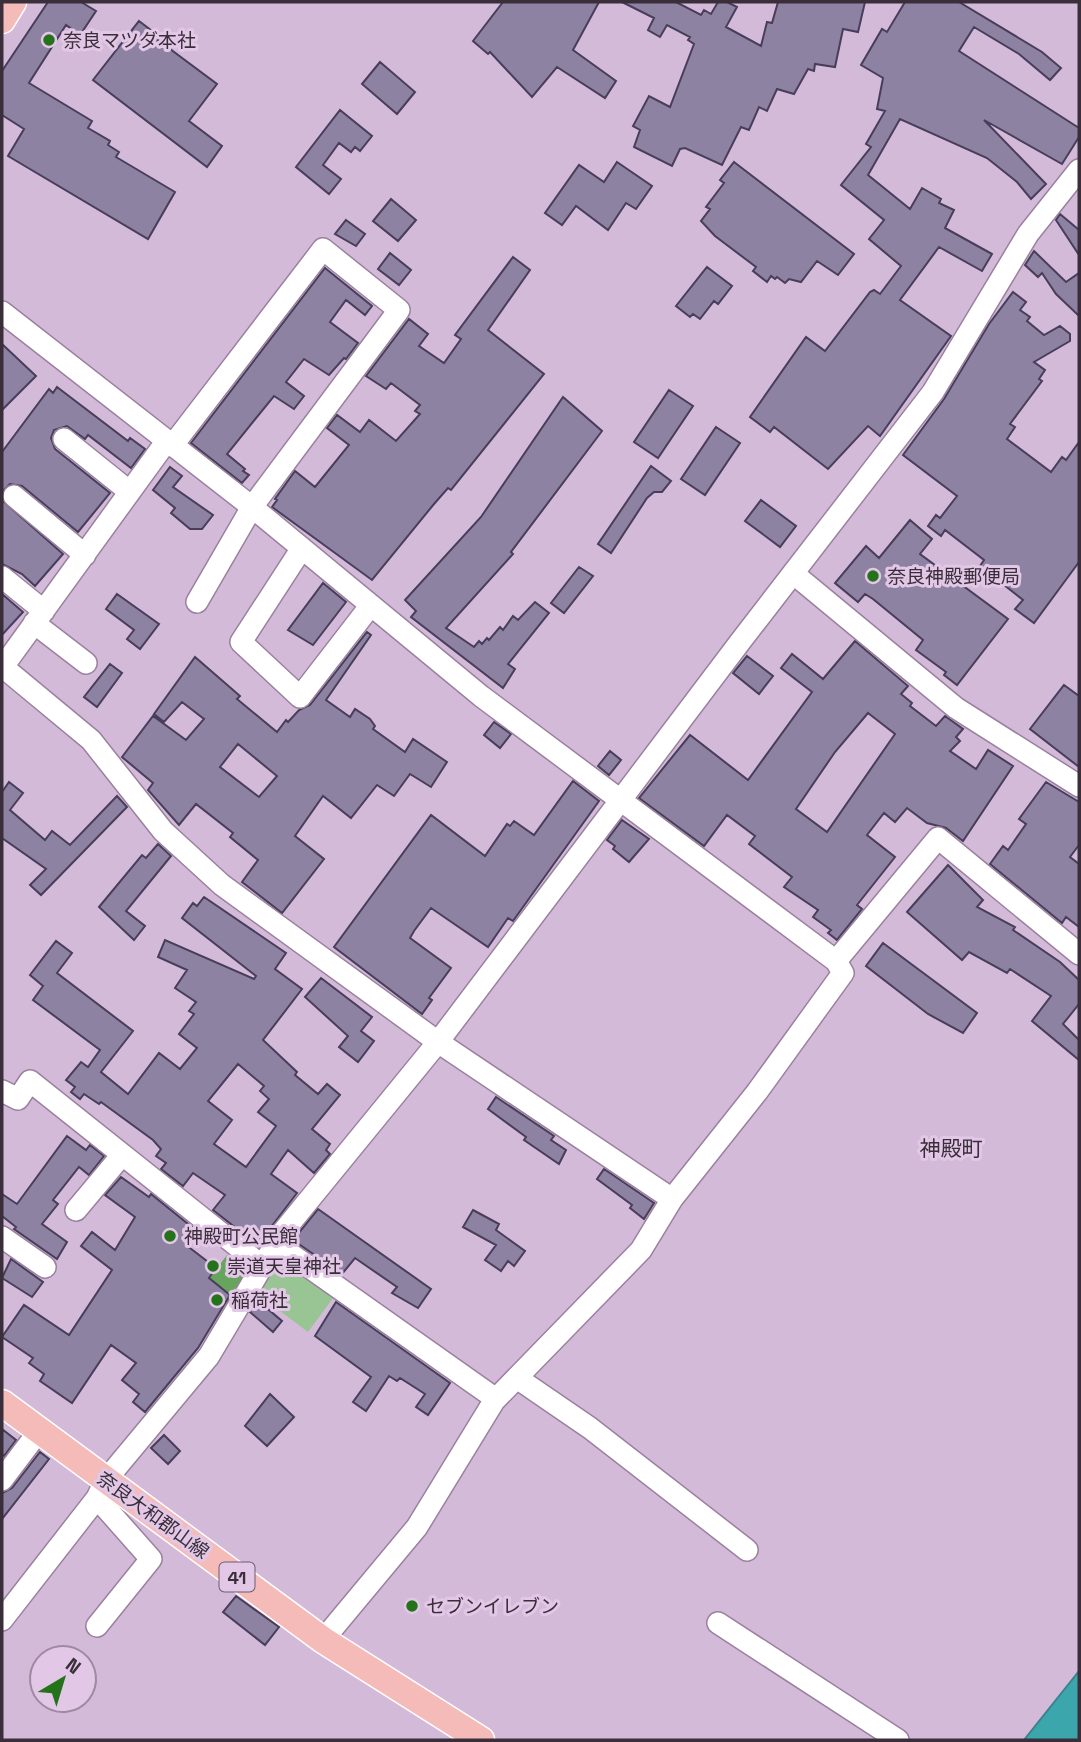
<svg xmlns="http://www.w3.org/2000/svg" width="1081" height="1742" viewBox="0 0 1081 1742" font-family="'Space Grotesk','Noto Sans JP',sans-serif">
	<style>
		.green { fill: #99c493 }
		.forest { fill: #67a55f }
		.water { fill: #3ca6ad; stroke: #3b828a; stroke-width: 2 }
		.building { fill: #8e82a3; stroke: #483d5a; stroke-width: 2; fill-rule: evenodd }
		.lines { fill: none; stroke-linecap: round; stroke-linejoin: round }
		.minor-casing { stroke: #9a819e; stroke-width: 24 }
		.major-casing { stroke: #fff; stroke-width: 29 }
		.minor { stroke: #fff; stroke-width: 21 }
		.major { stroke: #f4bbb9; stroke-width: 26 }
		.poi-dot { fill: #24731a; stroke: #e2c7e6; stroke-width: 2.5 }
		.labels { text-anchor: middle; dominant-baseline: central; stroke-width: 6; stroke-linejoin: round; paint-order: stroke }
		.shield { fill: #e2c7e6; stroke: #6c5c6e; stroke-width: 2 }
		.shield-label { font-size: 18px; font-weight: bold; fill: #392e3a }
		.poi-label { font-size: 19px; fill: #392e3a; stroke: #e2c7e6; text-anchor: start }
		.street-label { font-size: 19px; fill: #392e3a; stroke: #e2c7e6 }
		.neighbourhood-label { font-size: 21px; fill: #392e3a; stroke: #e2c7e6 }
	</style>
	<rect width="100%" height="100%" fill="#d4bad9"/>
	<path class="green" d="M288,1259L336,1294L308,1332L252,1290L275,1260Z"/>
	<path class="forest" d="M233,1254L253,1263L242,1285L234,1289L232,1301L222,1306L209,1279L227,1255Z"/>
	<path class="water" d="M1079,1671V1740H1024Z"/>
	<path class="building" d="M48,2H81L96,11L80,35L66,25L29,83L92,121L88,128L110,141L108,145L119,152L116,157L175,192L148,239L8,156L24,129L2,115V71Z
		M503,2H599L573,50L616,81L605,98L557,67L532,97L490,52L488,54L473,41Z
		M622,2H676L701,15L704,10L711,14L718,2H727L737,7L726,27L761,46L767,22L772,23L778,2H865L858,32L843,29L835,67L815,64L814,71L808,69L794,94L777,89L767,111L759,107L749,130L741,127L722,165L685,148L680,149L672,166L634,147L640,130L633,126L649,96L670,107L694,44L688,40L690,37L667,25L660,37L648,30L654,18Z
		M905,2H959L1042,52L1061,68L1050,80L1019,54L974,27L959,51L1079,128V137L1062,164L984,120L1046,184L1031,199L1017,182L987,158L900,119L868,175L910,209L922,188L941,199L939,203L954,210L945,228L992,254L982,271L939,247L900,300L951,336L880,436L868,426L828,469L774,427L770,432L750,417L806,337L825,351L870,292L874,290L880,294L901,266L869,239L884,220L841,185L871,147L866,144L885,111L877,109L883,78L861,65L882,29L887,32Z
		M139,21L160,37L158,40L217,84L189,121L222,146L207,167L93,80Z
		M380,62L415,92L397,114L362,84Z
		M340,110L372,136L360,151L355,147L351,152L339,143L323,165L341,179L329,194L296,167Z
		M617,162L652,186L636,209L626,203L608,230L576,206L562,225L545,213L579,165L604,182Z
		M734,162L854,254L838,275L817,261L801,282L789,279L785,283L777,277L775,279L771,276L767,282L753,271L756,267L715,236L701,221L710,209L706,207L724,183L720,180Z
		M391,199L416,220L398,241L373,221Z
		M1060,214L1079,230V255L1056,220Z
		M346,220L365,234L356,246L335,234Z
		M1034,251L1066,282L1079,273V316L1056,294L1042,273L1038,277L1025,265Z
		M390,253L411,270L399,285L378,269Z
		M513,257L530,270L488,330L544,374L451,490L448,488L434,504L372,580L272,507L277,500L275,499L295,471L315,487L349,445L327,428L337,415L360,432L369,420L396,441L420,414L415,411L420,405L391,383L386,389L366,376L409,319L428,334L419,346L444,363L461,339L455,335Z
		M707,267L732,286L718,304L714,301L700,319L693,314L690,317L676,306Z
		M325,268L372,306L365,315L346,300L330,322L358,343L346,359L344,358L329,375L304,359L286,382L304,396L294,409L274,396L227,454L245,469L243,471L249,475L242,483L191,443Z
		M1013,292L1026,302L1020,310L1030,317L1027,321L1044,335L1060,326L1070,334V341L1034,362L1045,370L1039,379L1042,381L1010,424L1015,427L1007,439L1051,472L1062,457L1066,460L1079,442V562L1034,623L1015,609L1023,600L980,566L984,560L945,530L941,536L928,526L936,515L940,518L957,496L903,455L944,399L989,324Z
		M2,344L36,376L2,410Z
		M57,387L128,441L130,438L145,449L131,468L88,435L85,439L67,426L54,430L51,438L55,449L110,493L78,532L22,486L10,484L2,492V452L49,389L53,393Z
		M669,390L693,406L658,458L634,442Z
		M563,397L602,431L511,552L513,554L446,628L474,647L479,641L482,644L487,638L489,640L500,627L503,630L513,616L518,620L535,602L549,613L508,664L515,669L503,688L411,617L416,611L405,600L481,517Z
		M716,427L740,443L705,495L681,479Z
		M651,466L671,481L662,492H654L647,498L611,553L598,544Z
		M170,467L182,476L173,487L213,515L202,529H190L171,513L175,508L153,490Z
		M2,500L63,554L35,586L22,574L2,564Z
		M761,500L796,526L780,547L745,521Z
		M910,520L932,539L920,554L1008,619L957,685L944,675L946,672L916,650L923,640L873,599L865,594L858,602L835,583L866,546L879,558Z
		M579,567L593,576L564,613L551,603Z
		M323,583L346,602L313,645L288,630Z
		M2,594L23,612L2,635Z
		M117,594L159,624L140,649L127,639L134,630L106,609Z
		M367,632L371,635L326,700L350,717L355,709L370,719L375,726L373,729L405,752L413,739L447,762L431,787L410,774L394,796L377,785L351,818L323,796L295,836L324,859L282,913L242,882L258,860L230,837L233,833L196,804L179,825L148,790L153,783L122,757L153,716L186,740L204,719L182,702L164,722L154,714L195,657L240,696L237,699L277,732L286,720L288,722L299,710L310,705ZM238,744L277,776L259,797L220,767Z
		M855,641L908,686L901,694L912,703L910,706L936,726L945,716L963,729L956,737L960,741L950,751L976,769L988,750L1013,766L963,841L946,828L927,823L907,808L895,822L884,813L867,835L895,857L857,905L862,909L837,940L828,933L831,930L813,917L818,910L784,887L792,877L749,844L755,836L727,815L704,846L639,798L690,735L748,780L812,692L781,668L792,654L823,679ZM868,713L895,734L827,832L796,809L835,752Z
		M747,656L773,676L759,694L733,673Z
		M110,664L122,673L97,707L84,697Z
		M1064,685L1079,696V767L1030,729Z
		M494,722L511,734L500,748L484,735Z
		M610,751L621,760L609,775L598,766Z
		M573,781L599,801L513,921L508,918L488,947L431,908L414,931L410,938L451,968L429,998L432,1000L422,1014L334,947L431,815L485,856L507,824L510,826L514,821L534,835Z
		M9,782L23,793L10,810L45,840L52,831L70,845L117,796L127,807L41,895L30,885L46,869L2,838V792Z
		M1046,782L1079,802V845L1070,857L1079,864V927L1066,917L1062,923L990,864L1003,846L1008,850L1026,824L1019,819Z
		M622,820L649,839L629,862L613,849L615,846L607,840Z
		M158,844L171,856L126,911L145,926L134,940L99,907L142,855L146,858Z
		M948,865L983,900L977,907L1015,927L1013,930L1060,962L1079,980V1004L1063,1024L1079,1040V1060L1032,1021L1051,996L1010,969L1007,973L969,952L962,960L907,912Z
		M204,897L286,953L275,969L302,989L263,1040L297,1072L295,1075L318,1094L327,1084L340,1095L312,1129L330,1144L326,1150L330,1154L314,1173L288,1150L271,1174L297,1193L268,1231L254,1242L213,1210L225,1195L193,1173L183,1186L161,1169L166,1163L156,1156L161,1149L153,1140L101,1102L99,1104L84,1094L80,1099L71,1092L75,1087L66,1080L81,1062L88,1067L100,1050L33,1000L43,986L30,975L56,941L72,953L57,973L133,1031L101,1072L128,1094L159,1053L180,1069L197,1048L179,1034L194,1014L189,1011L196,1002L175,988L187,970L158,957L165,940L254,979L256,976L182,918L193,903L197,906ZM238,1064L264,1086L260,1091L269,1099L258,1112L276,1126L246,1167L214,1144L232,1120L208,1101Z
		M883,943L977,1013L963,1033L928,1014L866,966Z
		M321,978L372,1017L361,1031L374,1041L358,1062L339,1047L348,1036L305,997Z
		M496,1097L554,1136L551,1140L566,1150L559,1164L524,1140L526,1137L488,1109Z
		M67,1136L86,1150L90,1145L104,1156L89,1175L79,1167L53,1200L58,1204L42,1224L67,1242L57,1259L14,1229L16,1227L2,1216V1194L17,1204Z
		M604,1169L654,1203L644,1219L630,1208L632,1205L597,1179Z
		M121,1177L149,1197L151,1194L193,1228L185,1239L189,1242L186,1245L216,1268L209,1278L230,1295L198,1348L145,1412L133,1402L139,1394L122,1380L136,1363L111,1345L72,1403L40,1381L44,1374L29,1363L33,1358L2,1337L24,1305L69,1335L112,1270L81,1246L92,1232L115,1250L135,1217L105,1195Z
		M318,1209L431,1289L418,1308L392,1293L397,1287L355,1258L342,1274L293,1240Z
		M473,1210L499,1224L496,1230L525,1251L514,1266L508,1261L501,1271L485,1260L496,1245L463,1227Z
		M11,1259L43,1282L32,1297L2,1278Z
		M257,1300L282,1321L273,1332L250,1312Z
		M336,1302L450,1383L428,1415L416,1407L425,1394L400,1378L397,1381L389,1376L366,1411L353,1402L371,1377L315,1336Z
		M270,1394L294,1417L267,1446L245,1426Z
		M2,1429L16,1440L4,1456L2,1455Z
		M164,1435L180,1451L168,1464L151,1448Z
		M40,1452L49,1459L2,1519V1493L12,1488Z
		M236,1596L279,1627L265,1645L223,1612Z"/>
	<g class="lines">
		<defs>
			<path id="minor" d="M2,312L252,507L481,696L836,961L843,973L757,1092L672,1199L641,1250L494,1401L417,1527L323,1640
				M64,439L130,492
				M172,446L323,249L399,310L252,507L197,602
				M14,496L85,555
				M302,548L241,642L300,697L371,605
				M794,574L956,708L1079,786
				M2,577L44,611
				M34,623L86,663
				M3,667L91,740L163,831L222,885L438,1042L672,1199
				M2,668L166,442
				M836,961L938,838L1079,954
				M2,1091L18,1099L30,1081L261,1265
				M76,1210L122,1155
				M2,1237L45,1267
				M275,1243L496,1399
				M517,1378L590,1428L747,1550
				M2,1480L39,1431
				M97,1498L151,1559L97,1626
				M2,1620L97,1498L105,1481L209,1356L282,1233L438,1042L740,642L933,392L1028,234L1079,170
				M718,1623L898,1740"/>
			<path id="major" d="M2,20L13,2
				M2,1403L323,1640L481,1740"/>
		</defs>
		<use href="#minor" class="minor-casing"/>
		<use href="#major" class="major-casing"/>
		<use href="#minor" class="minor"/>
		<use href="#major" class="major"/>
	</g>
	<g class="poi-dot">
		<circle cx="49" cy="40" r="7"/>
		<circle cx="873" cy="576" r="7"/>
		<circle cx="170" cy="1236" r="7"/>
		<circle cx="213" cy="1266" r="7"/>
		<circle cx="217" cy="1300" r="7"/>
		<circle cx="412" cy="1606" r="7"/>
	</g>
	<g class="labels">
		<rect class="shield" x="219.5" y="1562.5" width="35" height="29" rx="5"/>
		<g class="shield-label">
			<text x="237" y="1577">41</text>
		</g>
		<g class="poi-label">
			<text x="63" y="40">奈良マツダ本社</text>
			<text x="887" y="576">奈良神殿郵便局</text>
			<text x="184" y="1236">神殿町公民館</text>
			<text x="227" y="1266">崇道天皇神社</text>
			<text x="231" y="1300">稲荷社</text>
			<text x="426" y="1606">セブンイレブン</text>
		</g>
		<g class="street-label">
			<text transform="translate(153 1515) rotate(36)">奈良大和郡山線</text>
		</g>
		<g class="neighbourhood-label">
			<text x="951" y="1148">神殿町</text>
		</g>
	</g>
	<rect width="1081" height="1742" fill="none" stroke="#392e3a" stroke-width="7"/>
	<g transform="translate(63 1679) rotate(38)"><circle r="33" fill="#e2c7e6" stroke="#9e8aa1" stroke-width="2"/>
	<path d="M0-5L12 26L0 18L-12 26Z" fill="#24731a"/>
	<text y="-10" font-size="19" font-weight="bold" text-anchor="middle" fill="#392e3a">N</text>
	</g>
</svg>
